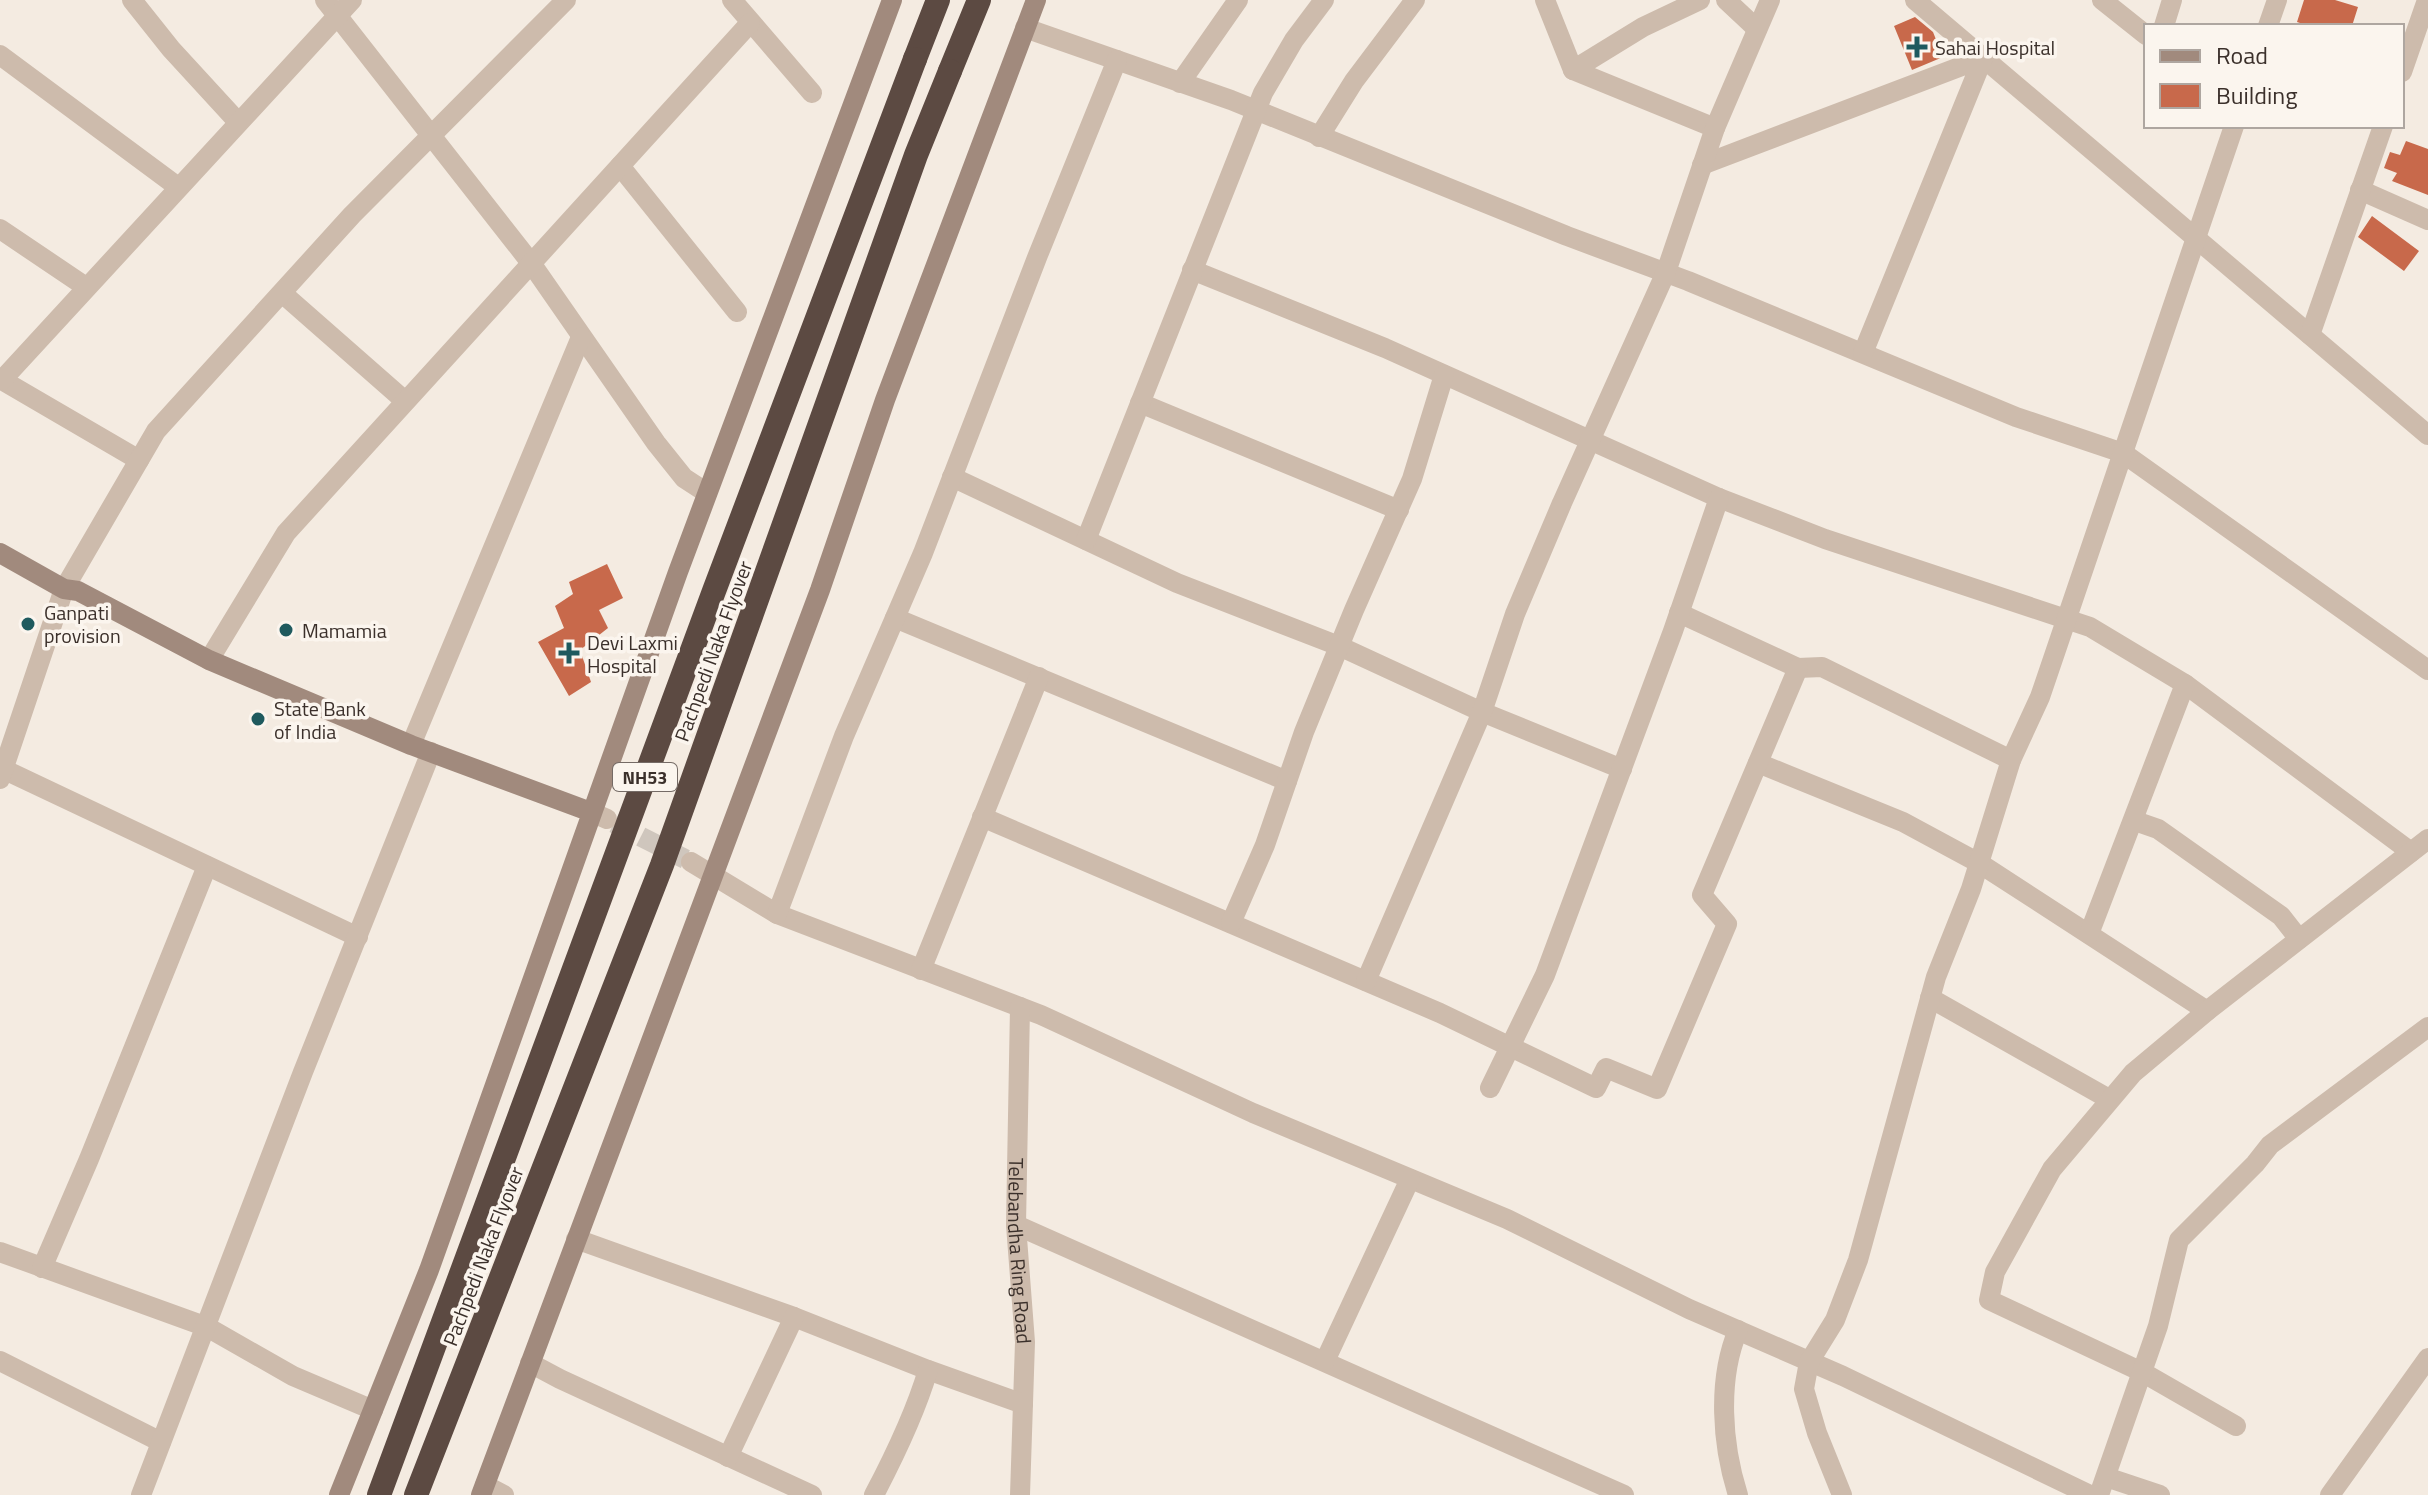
<svg xmlns="http://www.w3.org/2000/svg" width="2428" height="1495" viewBox="0 0 2428 1495" font-family="'Titillium Web',sans-serif">
	<style>
		.building { fill: #c8694b }
		.lines { fill: none; stroke-linecap: round; stroke-linejoin: round }
		.street-tunnel { stroke: #cfc6bd; stroke-width: 20; stroke-dasharray: 20 10; stroke-linecap: butt }
		.street { stroke: #cdbbac; stroke-width: 20 }
		.secondary { stroke: #a18a7d; stroke-width: 20 }
		.highway { stroke: #5c4a42; stroke-width: 24 }
		.highway-bridge { stroke: #5c4a42; stroke-width: 24 }
		.poi-dot { fill: #1f5a5e; stroke: #fbf5ee; stroke-width: 3 }
		.labels { text-anchor: middle; dominant-baseline: central; stroke-width: 7; stroke-linejoin: round; paint-order: stroke }
		.shield { fill: #fbf5ee; stroke: #756b66; stroke-width: 2 }
		.shield-label { font-size: 18px; font-weight: bold; fill: #3b302b }
		.poi-label { font-size: 20px; fill: #3b302b; stroke: #fbf5ee; text-anchor: start }
		.street-label { font-size: 20px; fill: #3b302b; stroke: #fbf5ee }
	</style>
	<rect width="100%" height="100%" fill="#f4ebe1"/>
	<path class="building" d="M2304,0H2335L2358,7L2352,26H2309L2297,22Z
		M1915,17L1933,32L1943,57L1912,70L1894,26Z
		M2406,141L2428,149V195L2392,181L2397,173L2384,168L2390,152L2400,155Z
		M2372,216L2419,251L2404,271L2358,237Z
		M607,564L623,598L599,610L608,628L580,650L591,682L569,696L538,642L564,628L555,606L573,594L569,582Z"/>
	<g class="lines">
		<path class="street-tunnel" d="M614,823L691,862"/>
		<g class="street">
			<path d="M132,0L171,49L238,122"/>
			<path d="M325,0L531,263L656,443L684,478L707,493"/>
			<path d="M732,0L812,93"/>
			<path d="M1545,0L1573,70"/>
			<path d="M1700,0L1643,27L1573,70L1715,128"/>
			<path d="M1726,0L1757,29"/>
			<path d="M1915,0L2428,435"/>
			<path d="M2102,0L2146,35"/>
			<path d="M2164,26L2172,0"/>
			<path d="M2268,26L2277,0"/>
			<path d="M1025,28L1231,100L1567,236L1688,281L2016,417L2123,453L2428,670"/>
			<path d="M0,55L178,187"/>
			<path d="M2402,72L2427,0"/>
			<path d="M1180,83L1238,0"/>
			<path d="M1319,137L1354,81L1415,0"/>
			<path d="M1702,165L1983,58L1863,353"/>
			<path d="M620,166L737,312"/>
			<path d="M2360,190L2428,220"/>
			<path d="M0,229L86,287"/>
			<path d="M1192,270L1385,348L1719,498L1825,539L2090,627L2185,684L2411,852"/>
			<path d="M282,293L405,401"/>
			<path d="M2310,335L2383,126"/>
			<path d="M0,379L139,460"/>
			<path d="M2,380L352,0"/>
			<path d="M1140,403L1399,510"/>
			<path d="M952,477L1177,583L1339,646L1482,712L1622,769"/>
			<path d="M1086,540L1263,93L1294,40L1324,0"/>
			<path d="M1679,613L1798,668L1822,667L2011,760"/>
			<path d="M895,618L1287,781"/>
			<path d="M209,660L286,533L750,23"/>
			<path d="M411,745L581,337"/>
			<path d="M1758,763L1903,822L1979,863L2207,1011"/>
			<path d="M3,769L358,937"/>
			<path d="M0,779L64,589L156,431L352,215L566,0"/>
			<path d="M591,812L607,819"/>
			<path d="M982,817L1440,1013L1596,1088L1606,1068L1657,1089L1727,924L1702,895L1798,668"/>
			<path d="M2135,821L2158,829L2281,916L2299,939"/>
			<path d="M691,862L777,914L1041,1015L1253,1113L1507,1219L1689,1309L1843,1376L2090,1495"/>
			<path d="M777,914L844,736L923,553L1038,255L1117,60"/>
			<path d="M1231,923L1265,845L1304,732L1354,610L1412,479L1444,375"/>
			<path d="M2089,934L2185,684"/>
			<path d="M921,970L1039,677"/>
			<path d="M1366,981L1482,712L1515,614L1562,503L1666,272L1715,128L1770,0"/>
			<path d="M1930,998L2109,1099"/>
			<path id="s1" d="M1020,1007L1016,1225L1025,1342L1020,1495"/>
			<path d="M1490,1088L1545,975L1673,631L1719,498"/>
			<path d="M1016,1225L1624,1495"/>
			<path d="M576,1239L794,1317L928,1370L1023,1404"/>
			<path d="M0,1252L207,1327L293,1376L373,1410"/>
			<path d="M42,1268L89,1159L207,866"/>
			<path d="M0,1361L161,1442"/>
			<path d="M1325,1361L1410,1179"/>
			<path d="M530,1363L560,1379L812,1495"/>
			<path d="M2236,1426L2142,1372L1989,1300L1995,1272L2052,1169L2133,1073L2207,1011L2428,839"/>
			<path d="M728,1457L794,1317"/>
			<path d="M2106,1477L2160,1495"/>
			<path d="M485,1485L504,1495"/>
			<path d="M141,1495L303,1072L431,752"/>
			<path d="M874,1495C895,1455 915,1414 928,1370"/>
			<path d="M1738,1495C1722,1445 1717,1380 1738,1330"/>
			<path d="M1842,1495L1817,1433L1804,1389L1809,1362L1835,1320L1858,1260L1936,977L1971,889L2011,760L2040,697L2234,126"/>
			<path d="M2099,1495L2158,1326L2179,1240L2255,1164L2270,1145L2428,1027"/>
			<path d="M2330,1495L2428,1358"/>
		</g>
		<path class="secondary" d="M0,553L64,589L78,591L209,660L411,745L591,812
			M339,1495L429,1270L678,572L892,0
			M481,1495L820,590L885,400L1036,0"/>
		<path class="highway" d="M915,59L938,0
			M950,71L979,0"/>
		<path class="highway-bridge" d="M379,1495L714,591L915,59
			M416,1495L662,865L916,155L950,71"/>
	</g>
	<g class="poi-dot">
		<path d="M1913 35h8v8h8v8h-8v8h-8v-8h-8v-8h8z"/>
		<circle cx="28" cy="624" r="8"/>
		<circle cx="286" cy="630" r="8"/>
		<path d="M565 641h8v8h8v8h-8v8h-8v-8h-8v-8h8z"/>
		<circle cx="258" cy="719" r="8"/>
	</g>
	<g class="labels">
		<rect class="shield" x="613" y="763" width="64" height="28" rx="6"/>
		<g class="shield-label">
			<text x="645" y="777">NH53</text>
		</g>
		<g class="poi-label">
			<text x="1935" y="47">Sahai Hospital</text>
			<text x="44" y="612">Ganpati<tspan x="44" dy="23">provision</tspan></text>
			<text x="302" y="630">Mamamia</text>
			<text x="587" y="642">Devi Laxmi<tspan x="587" dy="23">Hospital</tspan></text>
			<text x="274" y="708">State Bank<tspan x="274" dy="23">of India</tspan></text>
		</g>
		<g class="street-label">
			<text transform="translate(713 651) rotate(-70)">Pachpedi Naka Flyover</text>
			<text stroke="none"><textPath href="#s1" startOffset="244">Telebandha Ring Road</textPath></text>
			<text transform="translate(483 1256) rotate(-69)">Pachpedi Naka Flyover</text>
		</g>
	</g>
	<rect x="2144" y="24" width="260" height="104" fill="#fbf5ee" stroke="#aea6a0" stroke-width="2"/>
	<rect x="2160" y="50" width="40" height="12" fill="#a18a7d" stroke="#aea6a0" stroke-width="2"/>
	<text x="2216" y="64" font-size="24" fill="#3b302b">Road</text>
	<rect x="2160" y="84" width="40" height="24" fill="#c8694b" stroke="#aea6a0" stroke-width="2"/>
	<text x="2216" y="104" font-size="24" fill="#3b302b">Building</text>
</svg>
